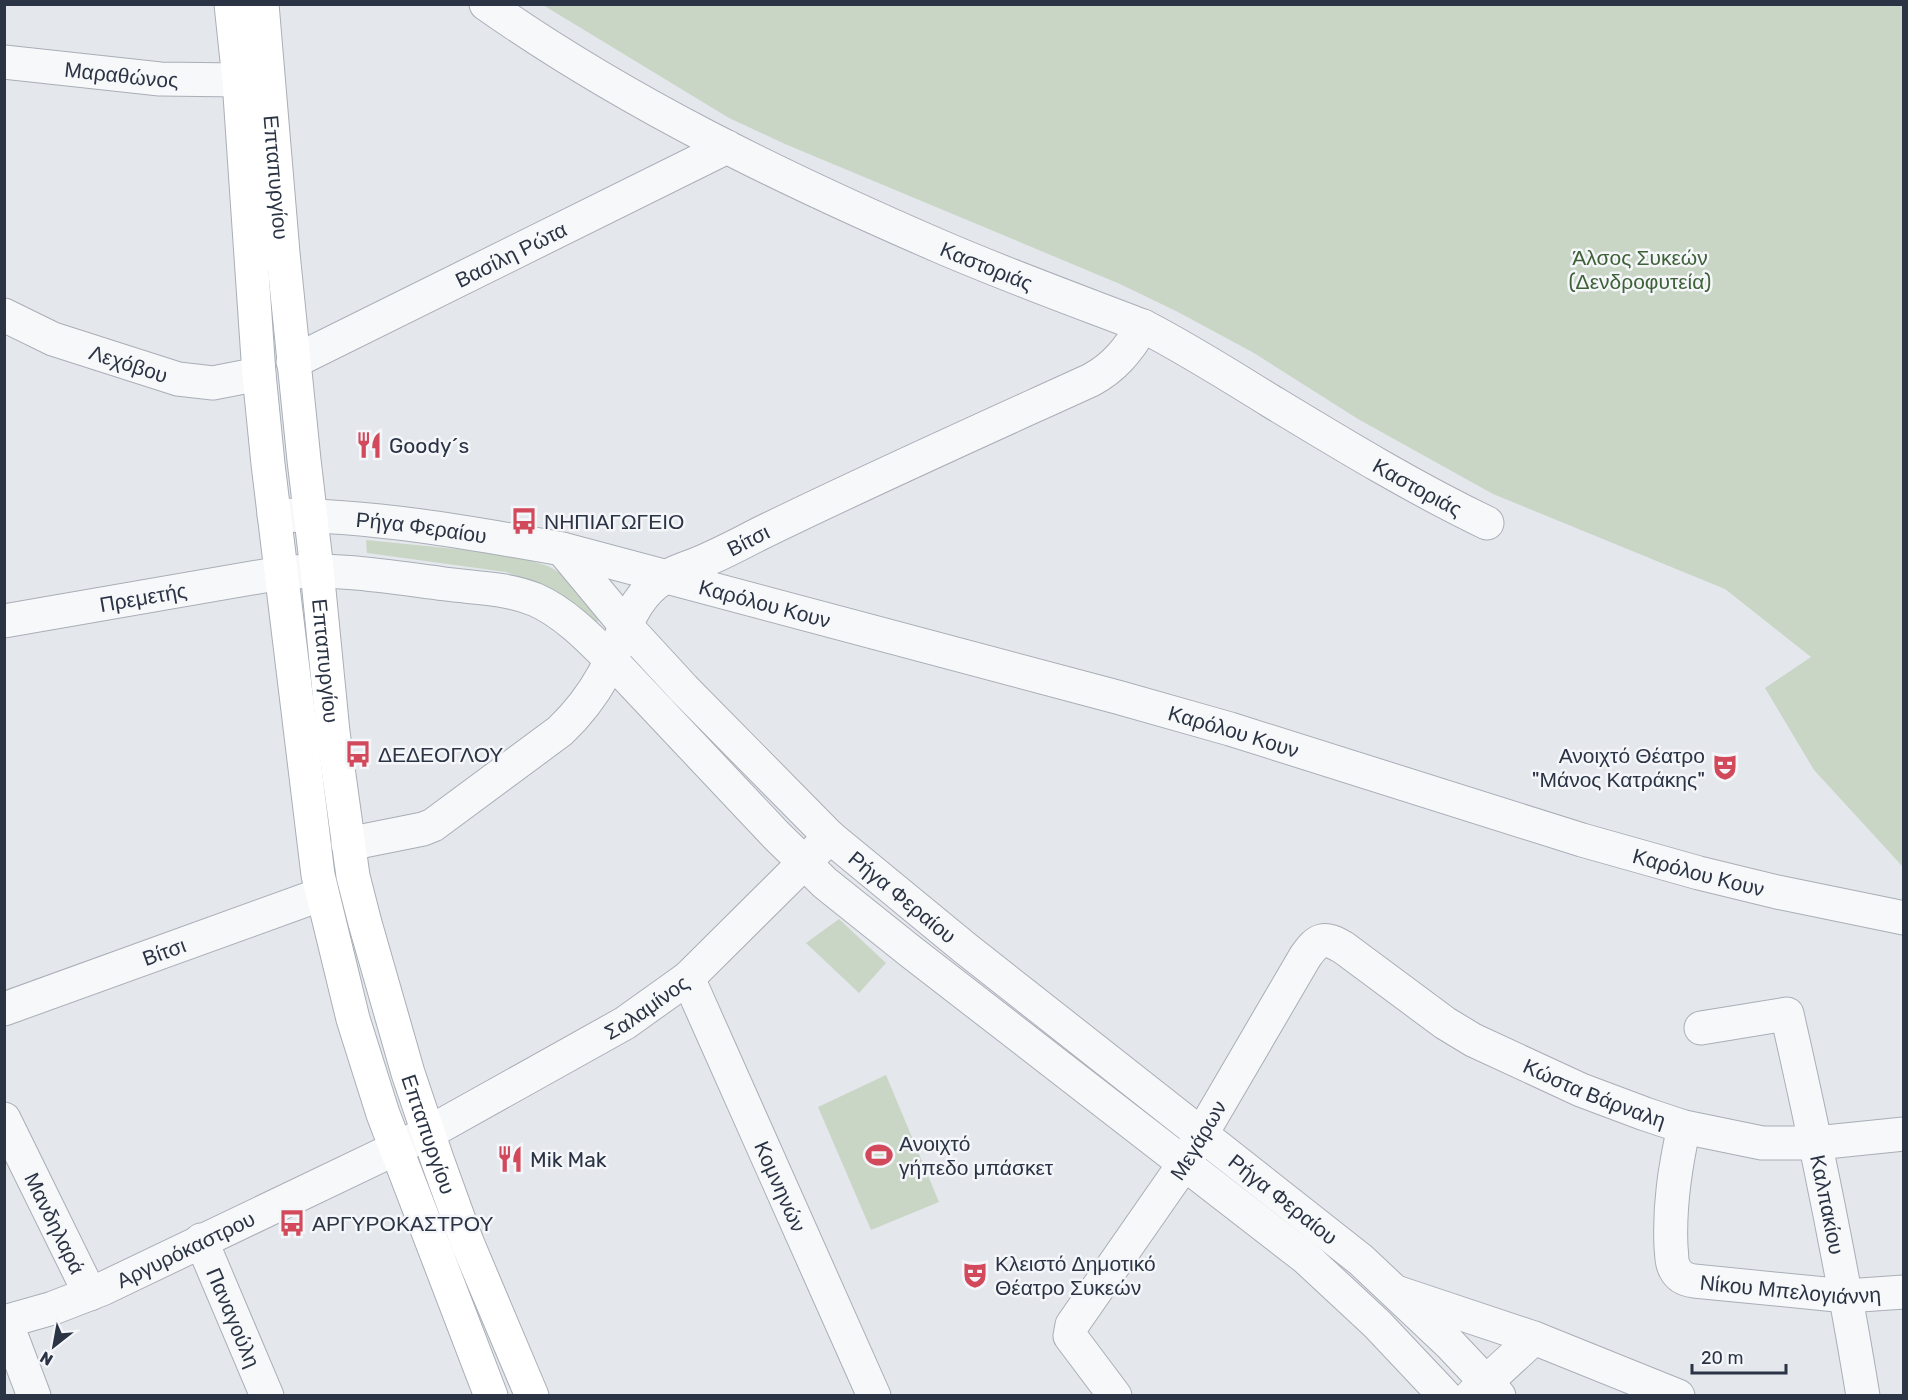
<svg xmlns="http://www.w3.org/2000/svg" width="1908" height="1400" viewBox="0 0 1908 1400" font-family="Rubik,sans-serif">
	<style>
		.green { fill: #c9d6c5 }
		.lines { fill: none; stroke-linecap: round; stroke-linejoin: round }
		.minor-casing { stroke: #a9aeb7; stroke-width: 35 }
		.tertiary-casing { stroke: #a9aeb7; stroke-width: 35 }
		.secondary-casing { stroke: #a9aeb7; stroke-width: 35 }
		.minor { stroke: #f7f8fa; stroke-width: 33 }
		.tertiary { stroke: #f7f8fa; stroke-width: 33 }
		.secondary { stroke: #fff; stroke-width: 33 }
		.labels { text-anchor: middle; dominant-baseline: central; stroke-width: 5; stroke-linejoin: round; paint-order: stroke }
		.street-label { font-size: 21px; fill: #2b3445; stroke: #f4f6f9 }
		.park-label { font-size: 21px; fill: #3f6138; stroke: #f4f6f9 }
		.poi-label { font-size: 21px; fill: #2b3445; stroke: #f4f6f9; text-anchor: start }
	</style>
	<rect width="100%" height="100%" fill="#e4e7ec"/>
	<path class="green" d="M1234,5H1903V867L1814,770L1765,688L1811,657L1725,589L1493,494L1358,419L1254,353L1178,312L1120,284L785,144L729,118L543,5Z
		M366,540L496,553L518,557L548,566L562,574L602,621L591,622L538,583L506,572L367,553Z
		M839,919L886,963L859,993L806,943Z
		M886,1075L939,1202L871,1230L818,1107Z"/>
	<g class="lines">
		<defs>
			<g id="minor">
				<path id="s1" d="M486,4C627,103 782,178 939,246C1006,275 1075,300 1143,326C1186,348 1227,374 1269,400C1340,443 1412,487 1487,523"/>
				<path id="s2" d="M4,62L160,79L239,80"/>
				<path id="s3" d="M4,315L53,339L178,379L213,383L259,374"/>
				<path id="s4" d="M293,362L727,147"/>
				<path id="s5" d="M4,621L281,573"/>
				<path id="s6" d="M348,844L423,829L433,825L560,731C578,714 592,696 604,674C620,645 628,606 655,584C669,573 688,568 704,561C722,553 740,544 757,535C867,481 979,431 1091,380C1115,367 1128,350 1143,326"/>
				<path id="s7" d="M688,978L874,1396"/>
				<path id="s8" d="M4,1009L322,894"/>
				<path id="s9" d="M1701,1028L1787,1014C1816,1141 1842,1268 1863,1396"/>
				<path id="s10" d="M4,1119L90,1294"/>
				<path id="s11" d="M1684,1127C1675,1167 1669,1205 1671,1247C1672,1254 1671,1263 1675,1269C1679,1277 1686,1280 1694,1281L1846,1296L1904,1292"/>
				<path id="s12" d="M201,1240L267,1396"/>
				<path d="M1396,1292L1534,1338L1678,1396"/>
				<path id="s13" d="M4,1322L53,1308L102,1289L428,1133L625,1023L688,978L830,837"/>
				<path d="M6,1322L34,1396"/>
				<path id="s14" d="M1115,1396L1070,1336L1072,1325L1184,1164L1305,957C1318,938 1324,936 1344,948L1445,1023L1473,1040L1581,1090L1645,1114L1684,1127L1762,1143H1816L1904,1134"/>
				<path d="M1471,1396L1534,1338"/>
			</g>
			<g id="tertiary">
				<path id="s15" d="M274,515C371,515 467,532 562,549L626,626L684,689L830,837L965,948L1361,1260L1450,1344L1499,1396"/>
				<path id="s16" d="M562,549L1117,697L1230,729L1582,840L1699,873L1777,892L1904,918"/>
				<path d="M281,573C336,567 390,577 445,584C475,588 508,588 536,600C565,613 589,638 611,660L776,835L825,883L910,951L1306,1258L1377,1324L1445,1396"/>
			</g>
			<g id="secondary">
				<path d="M231,4L239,80L259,374L268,464L318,875L353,1019L383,1114L491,1396"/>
				<path id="s17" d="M262,4L283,253L304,460L317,570L333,732L353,876L365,923L408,1073L437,1159L467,1242L532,1396"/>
			</g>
		</defs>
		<use href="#minor" class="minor-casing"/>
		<use href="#tertiary" class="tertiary-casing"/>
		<use href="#secondary" class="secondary-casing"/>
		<use href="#minor" class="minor"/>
		<use href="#tertiary" class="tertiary"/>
		<use href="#secondary" class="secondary"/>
	</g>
	<defs>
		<symbol id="restaurant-bare" viewBox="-9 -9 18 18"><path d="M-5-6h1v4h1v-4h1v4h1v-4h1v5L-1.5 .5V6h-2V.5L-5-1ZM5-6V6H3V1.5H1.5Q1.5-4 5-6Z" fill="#d1495b" stroke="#f4f6f9" stroke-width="2.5" paint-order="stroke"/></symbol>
		<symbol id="bus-bare" viewBox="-9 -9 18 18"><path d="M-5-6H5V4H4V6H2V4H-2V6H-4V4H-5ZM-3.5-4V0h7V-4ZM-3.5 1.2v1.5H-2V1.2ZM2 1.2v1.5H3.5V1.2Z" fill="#d1495b" stroke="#f4f6f9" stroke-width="2.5" paint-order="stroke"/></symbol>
		<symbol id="theatre-bare" viewBox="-9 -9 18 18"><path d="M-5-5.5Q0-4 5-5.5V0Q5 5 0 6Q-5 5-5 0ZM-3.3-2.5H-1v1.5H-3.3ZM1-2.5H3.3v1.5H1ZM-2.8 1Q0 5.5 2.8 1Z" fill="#d1495b" stroke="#f4f6f9" stroke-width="2.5" paint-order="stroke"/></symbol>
		<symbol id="stadium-bare" viewBox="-9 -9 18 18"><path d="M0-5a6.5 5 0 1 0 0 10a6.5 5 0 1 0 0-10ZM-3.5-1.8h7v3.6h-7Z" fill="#d1495b" stroke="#f4f6f9" stroke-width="2.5" paint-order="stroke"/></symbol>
	</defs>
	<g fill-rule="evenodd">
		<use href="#restaurant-bare" x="350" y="426" width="38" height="38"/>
		<use href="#bus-bare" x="505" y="502" width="38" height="38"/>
		<use href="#bus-bare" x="339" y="735" width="38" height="38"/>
		<use href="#theatre-bare" x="1706" y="748" width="38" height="38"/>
		<use href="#stadium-bare" x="860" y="1136" width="38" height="38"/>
		<use href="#restaurant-bare" x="491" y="1140" width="38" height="38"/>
		<use href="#bus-bare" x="273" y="1204" width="38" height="38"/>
		<use href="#theatre-bare" x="956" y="1256" width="38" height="38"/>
	</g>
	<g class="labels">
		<g class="street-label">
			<text stroke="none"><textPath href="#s2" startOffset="118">Μαραθώνος</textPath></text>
			<text stroke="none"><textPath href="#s17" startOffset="174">Επταπυργίου</textPath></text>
			<text stroke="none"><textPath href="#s4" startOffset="243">Βασίλη Ρώτα</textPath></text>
			<text stroke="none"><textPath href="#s1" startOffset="566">Καστοριάς</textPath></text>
			<text stroke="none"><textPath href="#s3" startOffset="134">Λεχόβου</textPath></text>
			<text stroke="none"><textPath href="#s1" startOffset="1052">Καστοριάς</textPath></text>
			<text stroke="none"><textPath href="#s15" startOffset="148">Ρήγα Φεραίου</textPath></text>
			<text stroke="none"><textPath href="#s6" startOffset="525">Βίτσι</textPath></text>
			<text stroke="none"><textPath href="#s5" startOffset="141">Πρεμετής</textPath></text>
			<text stroke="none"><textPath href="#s16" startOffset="210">Καρόλου Κουν</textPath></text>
			<text stroke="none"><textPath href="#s17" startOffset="660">Επταπυργίου</textPath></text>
			<text stroke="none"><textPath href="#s16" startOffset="696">Καρόλου Κουν</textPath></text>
			<text stroke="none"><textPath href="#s16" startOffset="1182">Καρόλου Κουν</textPath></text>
			<text stroke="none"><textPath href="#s15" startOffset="778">Ρήγα Φεραίου</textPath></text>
			<text stroke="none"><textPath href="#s8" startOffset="170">Βίτσι</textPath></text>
			<text stroke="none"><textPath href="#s13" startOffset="717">Σαλαμίνος</textPath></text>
			<text stroke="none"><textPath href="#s14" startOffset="861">Κώστα Βάρναλη</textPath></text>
			<text stroke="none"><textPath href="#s17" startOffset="1146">Επταπυργίου</textPath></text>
			<text stroke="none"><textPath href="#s14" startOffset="310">Μεγάρων</textPath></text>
			<text stroke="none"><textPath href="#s7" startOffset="228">Κομνηνών</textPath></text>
			<text stroke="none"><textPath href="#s15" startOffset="1264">Ρήγα Φεραίου</textPath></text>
			<text stroke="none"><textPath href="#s9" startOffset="282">Καλπακίου</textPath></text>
			<text stroke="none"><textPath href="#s10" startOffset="116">Μανδηλαρά</textPath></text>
			<text stroke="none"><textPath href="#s13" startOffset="196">Αργυρόκαστρου</textPath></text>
			<text stroke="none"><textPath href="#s11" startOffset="264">Νίκου Μπελογιάννη</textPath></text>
			<text stroke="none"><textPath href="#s12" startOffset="84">Παναγούλη</textPath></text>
		</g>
		<g class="park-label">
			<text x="1640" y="257">Άλσος Συκεών<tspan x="1640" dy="24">(Δενδροφυτεία)</tspan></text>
		</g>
		<g class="poi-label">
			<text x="389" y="445">Goody´s</text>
			<text x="544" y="521">ΝΗΠΙΑΓΩΓΕΙΟ</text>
			<text x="378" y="754">ΔΕΔΕΟΓΛΟΥ</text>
			<text x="1705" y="755" text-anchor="end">Ανοιχτό Θέατρο<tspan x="1705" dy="24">"Μάνος Κατράκης"</tspan></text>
			<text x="899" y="1143">Ανοιχτό<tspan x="899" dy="24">γήπεδο μπάσκετ</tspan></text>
			<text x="530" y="1159">Mik Mak</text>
			<text x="312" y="1223">ΑΡΓΥΡΟΚΑΣΤΡΟΥ</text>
			<text x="995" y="1263">Κλειστό Δημοτικό<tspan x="995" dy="24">Θέατρο Συκεών</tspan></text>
		</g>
	</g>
	<rect width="1908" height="1400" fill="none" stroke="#2b3445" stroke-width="12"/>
	<g transform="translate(54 1346) rotate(211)" stroke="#f4f6f9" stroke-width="4.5" paint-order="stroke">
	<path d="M0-4.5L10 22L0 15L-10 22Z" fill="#2b3445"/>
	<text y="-9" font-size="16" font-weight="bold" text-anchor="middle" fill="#2b3445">N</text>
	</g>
	<path d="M1692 1364v9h94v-9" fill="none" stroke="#2b3445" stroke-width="3"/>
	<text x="1701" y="1364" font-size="18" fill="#2b3445" stroke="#f4f6f9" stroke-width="4.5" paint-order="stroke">20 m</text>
</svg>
